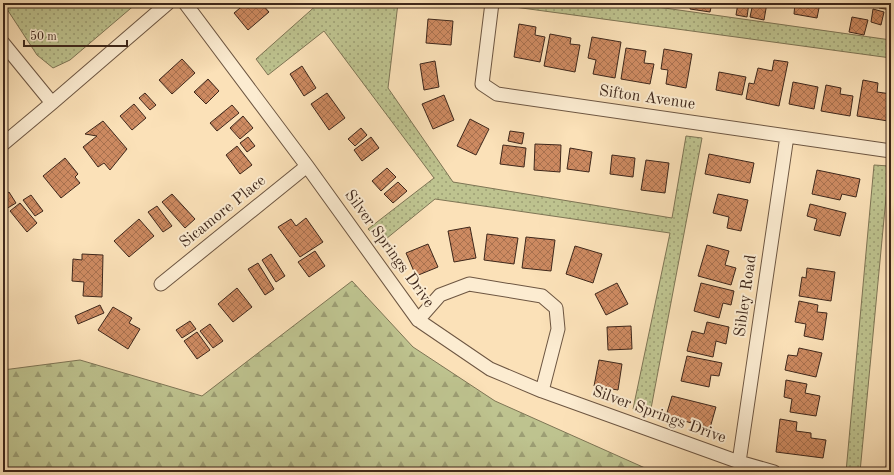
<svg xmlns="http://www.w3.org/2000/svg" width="894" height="475" viewBox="0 0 894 475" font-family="'Old Standard TT',serif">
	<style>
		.forest { fill: url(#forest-firs); stroke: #7e7555 }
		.park { fill: url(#park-dots); stroke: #7e7555 }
		.building { fill: url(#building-cross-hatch); stroke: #3e271b }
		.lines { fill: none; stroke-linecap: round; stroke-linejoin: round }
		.minor-casing { stroke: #6d5642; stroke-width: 15 }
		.minor { stroke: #fcecd1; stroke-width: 13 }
		.labels { text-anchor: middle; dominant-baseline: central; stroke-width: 4; stroke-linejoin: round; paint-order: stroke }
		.street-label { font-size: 16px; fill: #3e271b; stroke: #fcecd1 }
	</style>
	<defs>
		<pattern id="forest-firs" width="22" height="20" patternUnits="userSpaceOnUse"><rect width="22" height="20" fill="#bec38f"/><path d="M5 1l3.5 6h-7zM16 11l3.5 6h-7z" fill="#9c9e74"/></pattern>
		<pattern id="park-dots" width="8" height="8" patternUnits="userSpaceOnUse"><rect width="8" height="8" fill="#bec38f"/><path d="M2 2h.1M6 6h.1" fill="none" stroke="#9c9e74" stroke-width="1.8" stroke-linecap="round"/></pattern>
		<pattern id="building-cross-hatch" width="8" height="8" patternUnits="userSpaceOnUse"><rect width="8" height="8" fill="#cd8a61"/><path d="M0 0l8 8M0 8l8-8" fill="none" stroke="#a8714f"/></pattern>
	</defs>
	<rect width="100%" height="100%" fill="#fbe1b8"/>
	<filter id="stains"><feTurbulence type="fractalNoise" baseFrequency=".005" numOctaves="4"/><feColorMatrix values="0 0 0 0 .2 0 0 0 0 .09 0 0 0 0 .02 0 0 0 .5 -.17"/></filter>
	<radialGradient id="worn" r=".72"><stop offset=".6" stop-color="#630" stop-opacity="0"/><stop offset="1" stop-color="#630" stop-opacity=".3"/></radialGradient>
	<path class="forest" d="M352,281L413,347L495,401L654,472H3V370L80,360L202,396Z"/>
	<path class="park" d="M3,3H137L70,60L53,68L37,55Z
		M319,3H398L388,88L453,182L672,218L686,136L702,138L650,414L633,409L670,233L435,199L381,243L368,229L434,178L324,31L268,75L256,59Z
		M508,3H629L891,40V58L507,6Z
		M874,165L889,166L860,472H846Z"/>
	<path class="building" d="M246,3H261L269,12L248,30L234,13Z
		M278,3H288L283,8Z
		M691,3H712L710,12L690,9Z
		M738,3H749L747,17L736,15Z
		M753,3H767L764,20L750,17Z
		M795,3H820L817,18L794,14Z
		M880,3H891V10L879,8Z
		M873,9L884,12L881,25L871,22Z
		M852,17L868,20L864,35L849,32Z
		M428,19L453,21L451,45L426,43Z
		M519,24L536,27L535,35L545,37L540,62L514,57Z
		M550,34L571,38L570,44L580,45L575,72L544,66Z
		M592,37L621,42L615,78L593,74L596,60L588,58Z
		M626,48L646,51L644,63L654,64L650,84L621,79Z
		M664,49L692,54L686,88L666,84L668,70L661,69Z
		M182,59L195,73L172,94L159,80Z
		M774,60L788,62L779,106L746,99L749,83L754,84L758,68L772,71Z
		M435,61L439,87L424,90L420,64Z
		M302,66L316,88L304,96L290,74Z
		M719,72L746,77L742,95L716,90Z
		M208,79L219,91L206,104L194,92Z
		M863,80L878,83L877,92L891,94L888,121L857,116Z
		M793,82L818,87L814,109L789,104Z
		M826,85L841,88L840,94L853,96L850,116L821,111Z
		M145,93L156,105L150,110L139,98Z
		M327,93L345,118L329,130L311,104Z
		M444,95L454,120L433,129L422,104Z
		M134,104L146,118L132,130L120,116Z
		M232,105L239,113L217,131L210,123Z
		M243,116L253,128L240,139L230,128Z
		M470,119L489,129L476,155L457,146Z
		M103,121L127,149L110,170L104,163L98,167L83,147L97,136L85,134Z
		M361,128L367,135L355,146L348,139Z
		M510,131L524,133L522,144L508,141Z
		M248,137L255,146L247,152L240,143Z
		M371,137L379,148L362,161L354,150Z
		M535,144L561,145L560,172L534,170Z
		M503,145L526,148L524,167L500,164Z
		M237,146L252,165L240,174L226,155Z
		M570,148L592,152L589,172L567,169Z
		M709,154L754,163L750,183L705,174Z
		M612,155L635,158L633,177L610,174Z
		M65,158L78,174L75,177L80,183L61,198L43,176Z
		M646,160L669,163L665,193L641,190Z
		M387,168L396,177L381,191L372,181Z
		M817,170L860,179L856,197L842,194L840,200L812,194Z
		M398,182L407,191L393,203L384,194Z
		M9,192L16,203L6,209L3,205V196Z
		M172,194L195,219L185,228L162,202Z
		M718,194L748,200L741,231L727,228L729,217L713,213Z
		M31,195L43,211L35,216L23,200Z
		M20,203L37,223L27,232L10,211Z
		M810,204L846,213L840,236L814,230L817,219L807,216Z
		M157,206L172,226L163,232L148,212Z
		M306,218L323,242L300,257L278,227L291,219L296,226Z
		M139,219L154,236L129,257L114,241Z
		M470,227L476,258L454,262L448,231Z
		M487,234L518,238L514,264L484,260Z
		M526,237L555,240L551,271L522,268Z
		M428,244L438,267L416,276L406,253Z
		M707,245L729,251L725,265L736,268L731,285L698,276Z
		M575,246L602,254L593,283L566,274Z
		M315,251L325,266L309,277L298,262Z
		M82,254L103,255L102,297L83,296L84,282L72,281L73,259L82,260Z
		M271,254L285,276L276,282L262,260Z
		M258,263L274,289L265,295L248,269Z
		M807,268L835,272L831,301L799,296L802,277L806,278Z
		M617,283L628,304L606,315L595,294Z
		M701,283L734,291L731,305L723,303L719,318L694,311Z
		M237,288L252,307L233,322L218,304Z
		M799,301L818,305L817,312L827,313L823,340L804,336L806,324L795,322Z
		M100,305L104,313L78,324L75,316Z
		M113,307L132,318L129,323L140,329L128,349L98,330Z
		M190,321L196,329L182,338L176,330Z
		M707,322L729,327L726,344L716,341L713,357L687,351L692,331L704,334Z
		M210,324L223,341L213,348L200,331Z
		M631,326L632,349L608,350L607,327Z
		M197,332L210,350L197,359L184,341Z
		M799,348L822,353L816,377L785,370L788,355L797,356Z
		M687,356L722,363L719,376L711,375L709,387L681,381Z
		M599,360L622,364L618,390L594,386Z
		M786,380L807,384L805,393L820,396L816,416L790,412L792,399L784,397Z
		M672,396L716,407L710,428L666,416Z
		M780,419L797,422L796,431L811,433V438L826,440L823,458L776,452Z
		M891,425V446L887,445Z
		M887,462L891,463V472H885Z"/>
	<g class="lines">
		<defs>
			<path id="minor" d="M185,3L307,166L418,320L490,369L542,391L739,462L774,472
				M492,3L482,84L497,94L891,151
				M3,43L52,103
				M3,144L52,103L168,3
				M161,284L307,166
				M418,320L440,295L469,284L542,296L556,308L558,329L542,391
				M739,462L787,136"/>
		</defs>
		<use href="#minor" class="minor-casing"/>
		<use href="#minor" class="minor"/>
	</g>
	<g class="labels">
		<g class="street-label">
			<text transform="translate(647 98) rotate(8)">Sifton Avenue</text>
			<text transform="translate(223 212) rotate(-39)">Sicamore Place</text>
			<text transform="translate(389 249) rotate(54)">Silver Springs Drive</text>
			<text transform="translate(746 296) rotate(-82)">Sibley Road</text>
			<text transform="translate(659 415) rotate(20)">Silver Springs Drive</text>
		</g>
	</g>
	<rect width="894" height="475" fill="none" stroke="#fbe1b8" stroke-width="16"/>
	<rect x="4" y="4" width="886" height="467" fill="none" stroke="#3e271b" stroke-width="2"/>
	<rect x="8" y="8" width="878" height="459" fill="none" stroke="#3e271b"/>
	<path d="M24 40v6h103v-6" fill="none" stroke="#3e271b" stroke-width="2"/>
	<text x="30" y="40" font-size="12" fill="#3e271b" stroke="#fcecd1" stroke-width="3" paint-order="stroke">50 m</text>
	<rect width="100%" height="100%" filter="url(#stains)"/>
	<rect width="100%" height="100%" fill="url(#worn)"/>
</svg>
